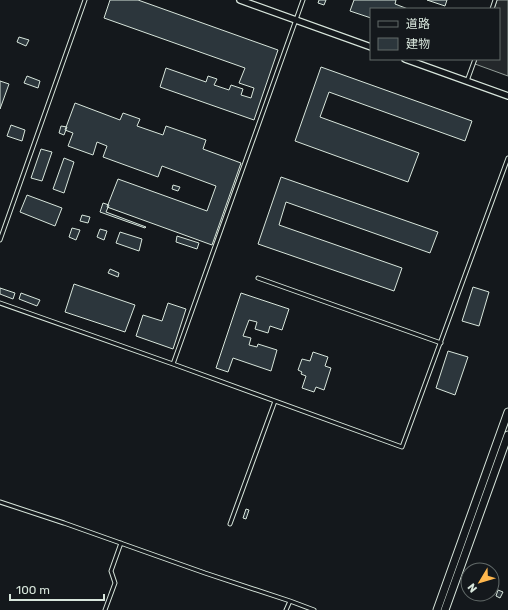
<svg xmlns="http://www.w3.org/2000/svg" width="508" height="610" viewBox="0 0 508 610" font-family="Rubik,'Noto Sans JP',sans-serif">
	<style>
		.parking { fill: #24282b; stroke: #939e99 }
		.building { fill: #2c363c; stroke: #d8e6dc }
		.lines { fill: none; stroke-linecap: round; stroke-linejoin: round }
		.service-casing { stroke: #d8e6dc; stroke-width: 5 }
		.minor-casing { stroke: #d8e6dc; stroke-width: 8 }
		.tertiary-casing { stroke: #d8e6dc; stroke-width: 9 }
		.service { stroke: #14181c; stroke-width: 3 }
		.minor { stroke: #14181c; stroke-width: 5.5 }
		.tertiary { stroke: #14181c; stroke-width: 7 }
	</style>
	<rect width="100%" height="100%" fill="#14181c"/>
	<path class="parking" d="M497,0H508V76L475,64L477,59H499V9H494Z"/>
	<path class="building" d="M110,0H138L278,50L254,120L160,87L166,68L206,82L208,76L217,79L214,85L229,90L231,85L243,89L241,95L251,98L254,88L239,83L245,68L104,18Z
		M319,0H326L324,5L318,3Z
		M354,0H396L395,4L408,9H371V18L350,11Z
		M427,0H447L445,6Z
		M19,37L29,40L26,46L17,42Z
		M321,67L472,121L465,141L329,92L320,117L419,153L408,182L295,141Z
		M27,76L40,81L38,88L24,83Z
		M0,81L9,84L0,109Z
		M75,103L120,120L123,113L140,119L137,126L163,135L166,126L206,140L203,149L241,163L212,245L107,207L118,179L207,211L216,186L162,166L158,177L103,157L107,146L97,142L93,155L68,146L73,133L65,130Z
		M11,125L25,130L22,141L7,136Z
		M61,126L67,127L64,135L59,133Z
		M41,149L52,152L42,181L31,178Z
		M64,158L74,162L64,193L53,189Z
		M281,177L438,232L430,253L286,202L279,225L402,268L394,291L258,244Z
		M173,185L180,187L178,191L172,189Z
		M27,195L62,208L55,226L20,212Z
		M103,203L109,205L106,212L146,227L145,228L100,212Z
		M82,215L90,217L88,223L80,221Z
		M72,228L80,230L76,240L69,237Z
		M100,229L107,231L104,240L97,237Z
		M120,232L142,239L139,251L116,243Z
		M177,236L199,243L197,249L176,242Z
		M110,269L119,273L118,277L108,273Z
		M74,284L135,305L125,332L65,312Z
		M473,287L489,292L479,326L462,321Z
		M0,288L15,293L13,299L0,294Z
		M21,293L40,300L37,306L19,299Z
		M241,293L289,309L282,330L270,326L268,333L255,329L257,322L249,320L243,336L251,338L249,345L257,347L258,344L277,350L271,371L233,358L228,372L216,368Z
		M168,303L186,309L173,349L136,336L143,315L162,321Z
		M448,351L468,357L455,395L436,388Z
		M313,352L328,357L325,366L331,368L324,390L316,387L314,392L302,388L306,376L301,374L302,372L298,370L302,359L310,361Z
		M246,509L249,510L246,519L243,518Z
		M498,590L503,592L500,598L496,596Z"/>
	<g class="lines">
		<defs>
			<path id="service" d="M492,9L495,0
				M467,81L475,59
				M0,240L85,0
				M258,278L441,343
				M0,303L173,364L402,447L508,158
				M173,364L303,0
				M0,502L64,523L205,573L290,601L314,610
				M230,524L275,401
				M105,610L115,583L111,571L121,543
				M286,610L290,601"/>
			<path id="minor" d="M240,0L371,47
				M405,59L508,96"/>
			<path id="tertiary" d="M437,610L508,412
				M445,610L508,435"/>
		</defs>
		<use href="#service" class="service-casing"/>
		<use href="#minor" class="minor-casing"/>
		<use href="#tertiary" class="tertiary-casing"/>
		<use href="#service" class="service"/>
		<use href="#minor" class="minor"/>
		<use href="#tertiary" class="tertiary"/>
	</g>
	<rect x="370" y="8" width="130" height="52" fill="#14181c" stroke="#626a69"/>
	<rect x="378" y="21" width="20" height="6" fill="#14181c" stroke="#626a69"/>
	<text x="406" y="28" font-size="12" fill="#d8e6dc">道路</text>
	<rect x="378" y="38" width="20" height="12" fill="#2c363c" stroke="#626a69"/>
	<text x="406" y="48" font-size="12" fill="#d8e6dc">建物</text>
	<g transform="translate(480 582) rotate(232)"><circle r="19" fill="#14181c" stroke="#626a69"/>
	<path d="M0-3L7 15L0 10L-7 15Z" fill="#ffb74d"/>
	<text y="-6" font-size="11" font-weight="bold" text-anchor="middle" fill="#d8e6dc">N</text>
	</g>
	<path d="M10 594v6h94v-6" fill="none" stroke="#d8e6dc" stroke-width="2"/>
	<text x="16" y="594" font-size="12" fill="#d8e6dc" stroke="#14181c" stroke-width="3" paint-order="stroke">100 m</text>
</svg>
